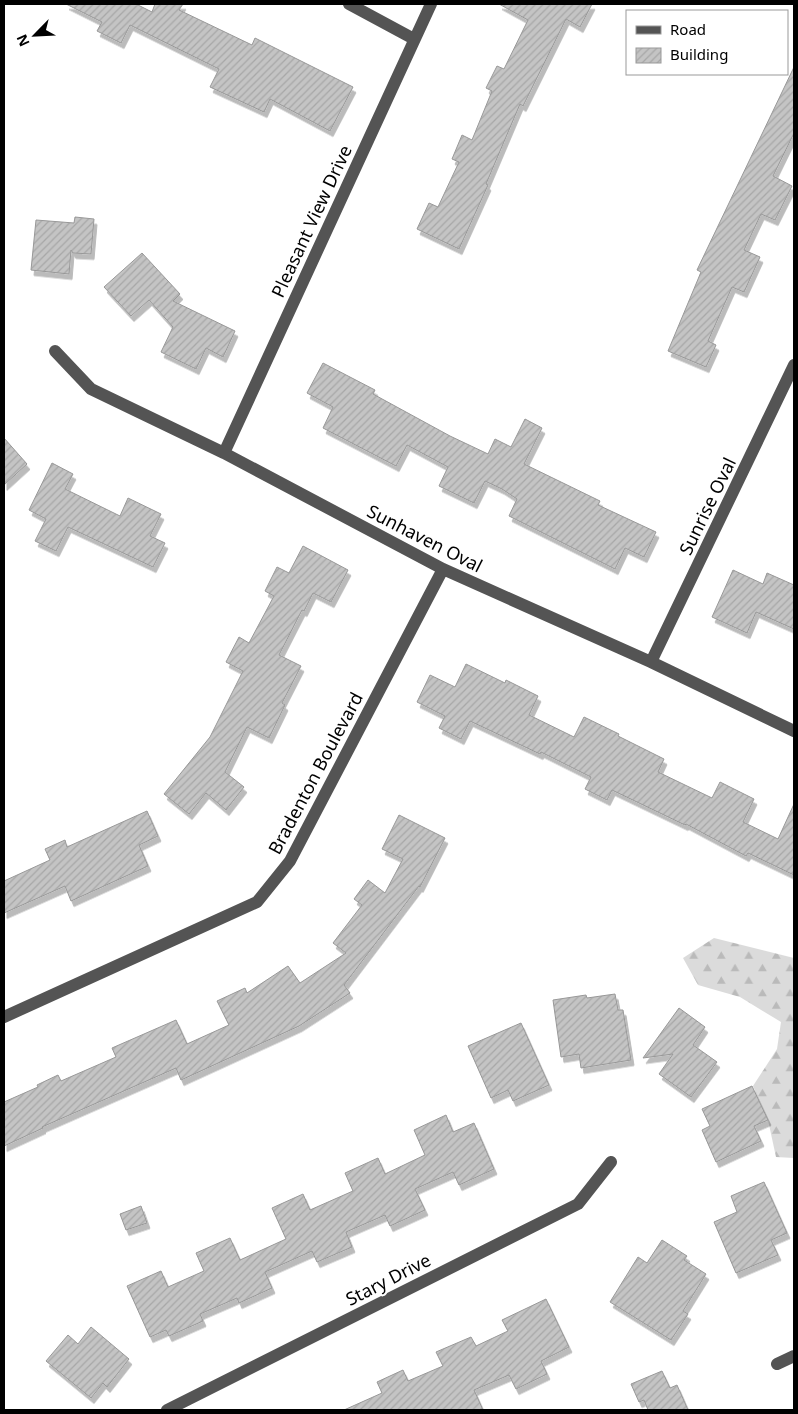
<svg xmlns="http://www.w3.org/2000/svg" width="798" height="1414" viewBox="0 0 798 1414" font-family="'Noto Sans',sans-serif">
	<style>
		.forest { fill: url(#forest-firs) }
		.building { fill: url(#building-hatch); stroke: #989898; filter: url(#shadow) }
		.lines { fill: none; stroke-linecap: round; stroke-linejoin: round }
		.minor { stroke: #545454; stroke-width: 12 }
		.labels { text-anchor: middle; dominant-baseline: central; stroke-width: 4; stroke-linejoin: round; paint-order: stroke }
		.street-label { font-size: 18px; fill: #000; stroke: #fff }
	</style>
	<defs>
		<pattern id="forest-firs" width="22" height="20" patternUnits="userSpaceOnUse" patternTransform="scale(1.25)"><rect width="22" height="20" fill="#dbdbdb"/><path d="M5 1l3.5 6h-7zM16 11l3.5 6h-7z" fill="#bababa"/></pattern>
		<pattern id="building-hatch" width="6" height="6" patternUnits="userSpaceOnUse" patternTransform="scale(1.25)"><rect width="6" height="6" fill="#c4c4c4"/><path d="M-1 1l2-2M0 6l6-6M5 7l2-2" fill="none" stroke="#a7a7a7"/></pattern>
		<filter id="shadow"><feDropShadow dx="3" dy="5.5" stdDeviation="0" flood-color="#0004"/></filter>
	</defs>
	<rect width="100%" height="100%" fill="#fff"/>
	<path class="forest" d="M714,938L794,958V1158L776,1157L768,1120L753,1086L777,1049L781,1022L740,997L698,985L683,958Z"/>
	<path class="building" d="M66,4H136L152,12L155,4H183L179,10L252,45L255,38L353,87L330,131L270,99L264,112L210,87L219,69L130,25L121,43L97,31L102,22Z
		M499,4H592L580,27L566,19L523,106L520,104L486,184L488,185L459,249L417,229L429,203L438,207L459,162L452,159L462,135L472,140L492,91L486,88L497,66L504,69L528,20Z
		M794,67V133L773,176L792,186L775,220L761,214L744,250L760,257L744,292L732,287L708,341L716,345L706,367L668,351L701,272L697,270Z
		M75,217L94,219L91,254L73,253L71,250L69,274L31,270L36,220L74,223Z
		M142,253L180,294L173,301L235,331L223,357L206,348L196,369L161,352L173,327L149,300L131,316L104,287Z
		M323,363L375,390L373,394L450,436L488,454L495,439L511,447L525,419L542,428L524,464L600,501L598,505L656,532L644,557L625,548L615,569L509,516L517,499L502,489L485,481L474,503L439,486L448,467L407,445L396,466L323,428L333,407L307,393Z
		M4,438L27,464L4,485Z
		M52,463L73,474L65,489L120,516L128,498L161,514L150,536L165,543L153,567L68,527L56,551L35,541L46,519L29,510Z
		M303,546L348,570L331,602L313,593L304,611L302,610L279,655L301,666L282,703L285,705L269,738L247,727L225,772L244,787L226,810L206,793L189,814L164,794L210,737L243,671L226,662L239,637L249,643L274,596L265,591L277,567L289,573Z
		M733,570L763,584L767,573L794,585V629L756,612L747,633L712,617Z
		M466,664L505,683L506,680L538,696L529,715L574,737L584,717L619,734L618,736L664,759L658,772L712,798L720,782L754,799L743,822L778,839L794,804V875L748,853L746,856L686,824L685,825L612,790L607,800L585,789L591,777L541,752L540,754L470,721L461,739L439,728L445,716L417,702L430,675L455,687Z
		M147,811L158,836L139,845L148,866L71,901L65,886L4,913V881L50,860L45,849L65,840L67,847Z
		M399,815L445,838L420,887L419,886L344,985L350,993L299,1026L181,1080L176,1068L42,1127L43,1128L4,1146V1102L38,1087L37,1085L58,1075L61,1081L116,1057L112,1048L176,1020L187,1044L229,1025L217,1001L245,988L247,993L288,966L300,983L346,953L333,943L362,905L354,899L368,880L385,893L403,859L382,849Z
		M615,994L618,1010H623L631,1060L581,1068L579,1054L561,1057L553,1000L586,995L587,998Z
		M679,1008L705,1027L693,1045L717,1062L691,1097L659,1074L673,1054L643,1058Z
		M521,1023L549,1085L513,1101L508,1090L491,1098L468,1046Z
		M752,1086L768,1120L754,1126L761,1141L716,1162L702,1130L710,1126L702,1109Z
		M446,1115L453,1132L474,1123L494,1169L459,1185L453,1172L415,1189L425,1210L390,1226L385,1215L346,1232L352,1247L317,1262L312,1251L265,1272L272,1288L239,1303L237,1298L200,1314L203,1321L169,1336L166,1330L150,1337L127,1286L161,1271L168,1287L204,1271L196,1253L230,1238L240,1260L286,1239L272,1208L303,1194L310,1210L353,1191L345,1173L378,1158L385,1174L425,1155L414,1130Z
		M764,1182L787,1233L771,1240L778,1255L736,1273L714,1222L737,1212L731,1196Z
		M141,1206L147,1223L126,1230L120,1214Z
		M662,1240L687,1256L684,1260L706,1274L683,1311L688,1314L671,1340L610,1302L638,1257L647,1263Z
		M546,1299L569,1347L541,1361L547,1374L516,1389L509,1375L474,1390L483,1410H344L382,1393L377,1382L403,1370L408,1381L443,1366L436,1352L471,1337L476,1346L508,1331L502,1320Z
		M91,1327L129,1359L107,1387L103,1383L91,1398L46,1361L68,1335L78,1344Z
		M662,1371L670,1388L677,1385L688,1410H648L644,1400L639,1402L631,1384Z"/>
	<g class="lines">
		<path class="minor" d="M349,4L414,39
			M55,351L91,389L224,453L443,569L651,662L794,731
			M224,453L431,4
			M651,662L794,365
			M4,1017L257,902L290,861L443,569
			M777,1364L794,1356
			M167,1410L578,1204L611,1162"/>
	</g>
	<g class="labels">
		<g class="street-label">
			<text transform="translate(311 221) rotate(-65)">Pleasant View Drive</text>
			<text transform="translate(707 506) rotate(-64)">Sunrise Oval</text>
			<text transform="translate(425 538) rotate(27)">Sunhaven Oval</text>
			<text transform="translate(315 773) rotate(-62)">Bradenton Boulevard</text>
			<text transform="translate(388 1279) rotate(-27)">Stary Drive</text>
		</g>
	</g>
	<rect width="798" height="1414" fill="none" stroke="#000000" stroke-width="10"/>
	<rect x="626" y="10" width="162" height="65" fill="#ffffff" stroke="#999999"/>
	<rect x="636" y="26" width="25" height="8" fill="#545454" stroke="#999999"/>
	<text x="670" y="35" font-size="15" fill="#000000">Road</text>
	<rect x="636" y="48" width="25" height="15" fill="url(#building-hatch)" stroke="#999999"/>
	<text x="670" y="60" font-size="15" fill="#000000">Building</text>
	<g transform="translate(35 35) rotate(246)" stroke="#ffffff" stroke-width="4" paint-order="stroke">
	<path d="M0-4L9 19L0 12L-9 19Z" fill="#000000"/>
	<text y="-8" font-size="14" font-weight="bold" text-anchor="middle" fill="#000000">N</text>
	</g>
</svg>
